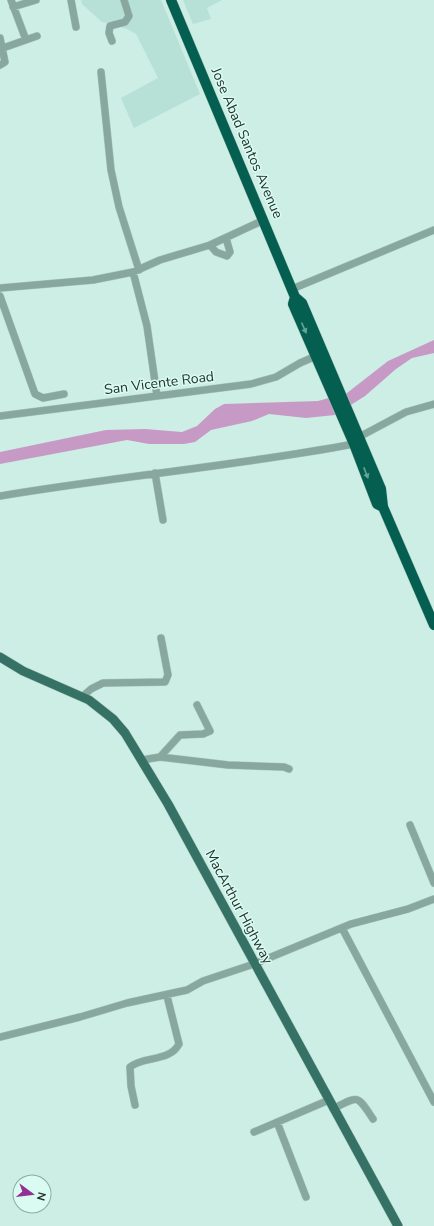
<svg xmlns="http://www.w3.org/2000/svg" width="434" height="1226" viewBox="0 0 434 1226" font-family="'Nunito Sans',sans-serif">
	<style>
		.built { fill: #b7e1d6 }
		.water { fill: #c79ac5 }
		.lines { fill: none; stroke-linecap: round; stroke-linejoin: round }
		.minor-casing { stroke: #aac8c0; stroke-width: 8 }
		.major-casing { stroke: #aac8c0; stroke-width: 10 }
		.highway-casing { stroke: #aac8c0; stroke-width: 11 }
		.minor { stroke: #88a79f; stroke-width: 7 }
		.major { stroke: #357265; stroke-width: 9 }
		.highway { stroke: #045f51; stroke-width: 10 }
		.oneway { fill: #64a599 }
		.labels { text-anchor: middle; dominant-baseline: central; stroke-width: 3; stroke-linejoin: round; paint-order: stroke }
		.street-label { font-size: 14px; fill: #24312e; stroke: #d9fbf2 }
	</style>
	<rect width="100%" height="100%" fill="#cceee5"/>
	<path class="built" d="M81,0H161L200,94L134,128L121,98L158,78L136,34L127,29L102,22L82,4Z
		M183,0H222L207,8L211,19L193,24Z"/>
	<path class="water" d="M434,340V353L412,358L396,369L365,396L335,415L306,418L269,414L252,421L211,430L195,442L184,444H149L127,440L0,464V452L106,430L145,429L182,432L197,426L215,409L224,404L318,401L347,393L388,361Z"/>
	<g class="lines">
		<defs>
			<path id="minor" d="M11,0L26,40
				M71,0L76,27
				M13,7L36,0
				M0,38L5,62L0,65
				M112,41L109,33L110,26L125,22L129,16L124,0
				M3,48L37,36
				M101,72L111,170L119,207L139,270
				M210,245L216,252L227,256L230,252L226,238
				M133,272L147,326L157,396
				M0,288L93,280L133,272L160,260L210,245L264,220
				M292,289L434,230
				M0,296L35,394L43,398L64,394
				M0,416L251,384L276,377L300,363L316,356
				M359,437L406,412L434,404
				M155,473L163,520
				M0,496C118,476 237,466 354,444
				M82,697L91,689L103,683L165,682L168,675L161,638
				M160,757L180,735L203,734L210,731L197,705
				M142,760L160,757L228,765L284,767L289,769
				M410,825L434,883
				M342,928L434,1102
				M0,1037L80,1017L127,1003L187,990L203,981L254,964L351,924L408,909L434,899
				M135,1105L131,1086L130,1067C143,1056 170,1062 179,1044L167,996
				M333,1109C359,1095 357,1095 373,1119
				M277,1122L306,1197
				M254,1132L329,1100"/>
			<path id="major" d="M0,657L23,671L89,700L113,719L125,733L168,804L398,1226"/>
			<path id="highway" d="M171,0L295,297L302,303L381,489L383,507L434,625
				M295,297L293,304L296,311L354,444L377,504L383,507"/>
		</defs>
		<use href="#minor" class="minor-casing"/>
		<use href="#major" class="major-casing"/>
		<use href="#highway" class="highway-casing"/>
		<use href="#minor" class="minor"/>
		<use href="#major" class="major"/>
		<use href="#highway" class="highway"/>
	</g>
	<defs><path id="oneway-solid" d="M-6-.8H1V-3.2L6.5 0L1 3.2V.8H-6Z"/></defs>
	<g class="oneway">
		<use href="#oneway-solid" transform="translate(304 328) rotate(66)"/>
		<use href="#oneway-solid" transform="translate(366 473) rotate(69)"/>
	</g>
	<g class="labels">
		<g class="street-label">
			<text transform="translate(247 143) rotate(67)">Jose Abad Santos Avenue</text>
			<text transform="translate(159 383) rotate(-7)">San Vicente Road</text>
			<text transform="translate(239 907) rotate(62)">MacArthur Highway</text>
		</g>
	</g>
	<g transform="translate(32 1194) rotate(105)"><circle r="19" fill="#d9fbf2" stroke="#91aaa4"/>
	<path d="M0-3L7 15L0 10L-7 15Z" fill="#942f94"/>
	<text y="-6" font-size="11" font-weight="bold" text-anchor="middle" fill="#24312e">N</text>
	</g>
</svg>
